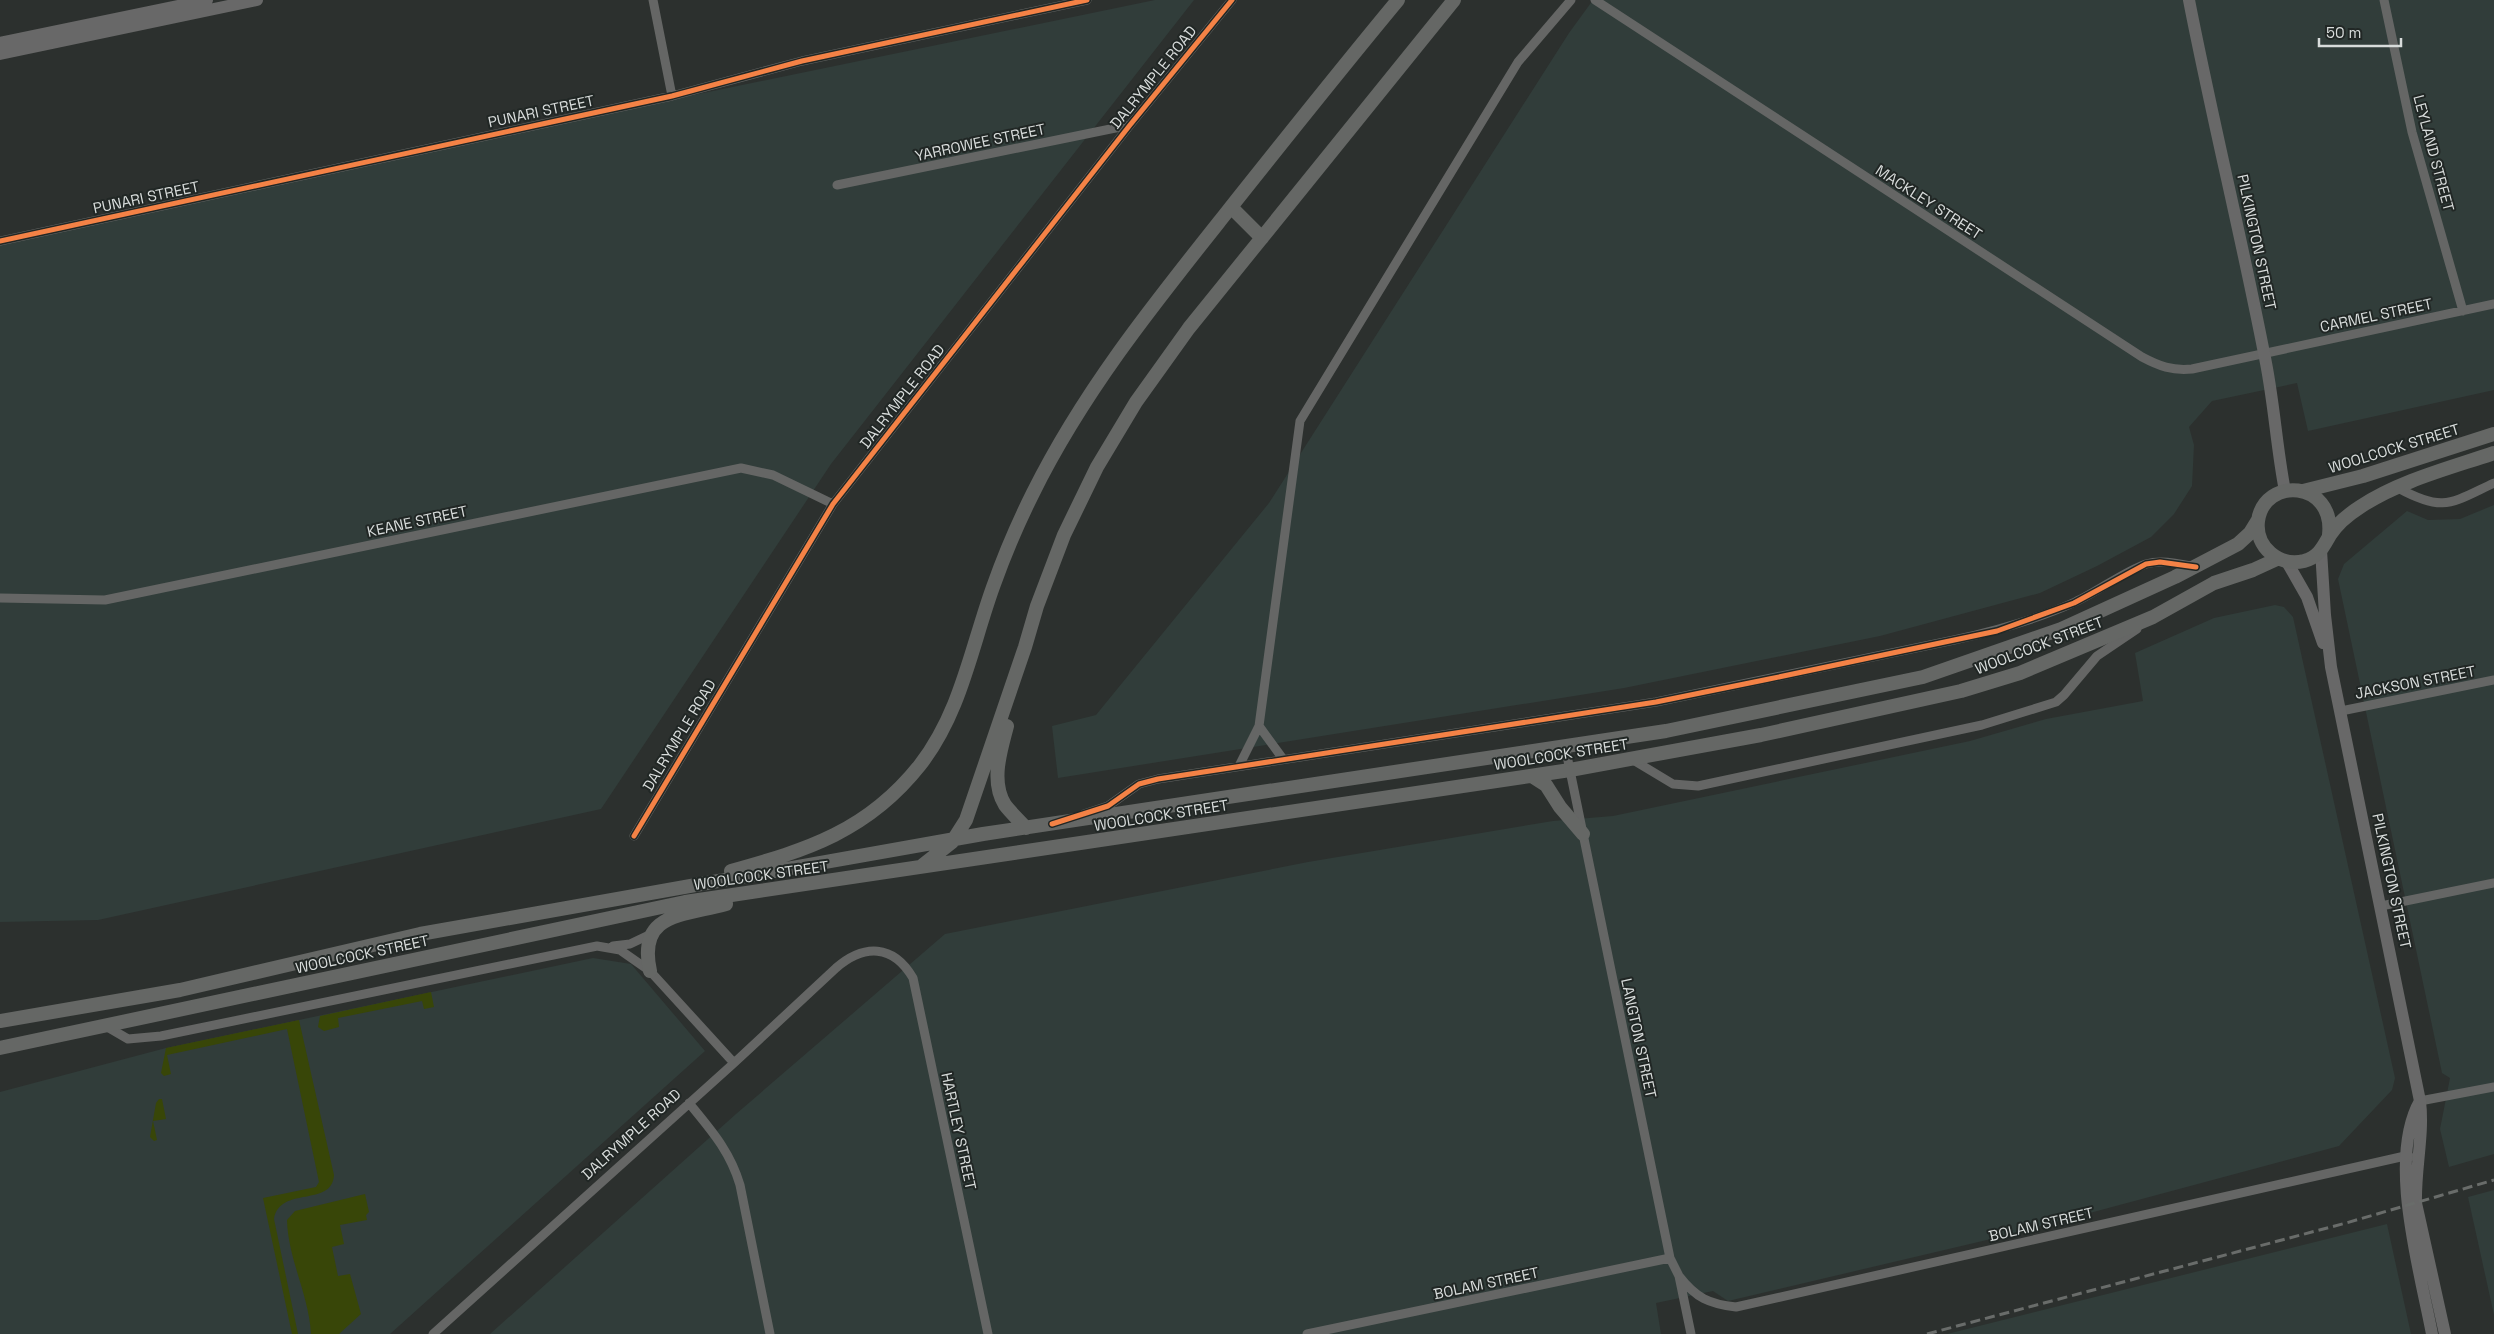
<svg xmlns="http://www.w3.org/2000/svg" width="2494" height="1334" viewBox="0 0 2494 1334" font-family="'Space Grotesk',sans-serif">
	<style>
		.built { fill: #313d3a }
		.green { fill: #384608 }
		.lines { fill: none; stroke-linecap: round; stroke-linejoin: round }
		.street { stroke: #656665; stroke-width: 9 }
		.secondary { stroke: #686868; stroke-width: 12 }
		.primary { stroke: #656765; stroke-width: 14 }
		.rail { stroke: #696c6a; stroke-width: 3; stroke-dasharray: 10 5; stroke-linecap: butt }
		.cycleway-casing { stroke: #212725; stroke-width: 8 }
		.cycleway { stroke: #f48246; stroke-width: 5 }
		.labels { text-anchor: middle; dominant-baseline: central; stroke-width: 4; stroke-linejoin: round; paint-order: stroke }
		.street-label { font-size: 15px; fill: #d8dcdb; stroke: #212725 }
	</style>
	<rect width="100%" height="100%" fill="#2c302e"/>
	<path class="built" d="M1155,0H1194L831,464L601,809L98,920L0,922V238Z
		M1593,0H2494V390L2308,431L2297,383L2212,401L2189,427L2194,445L2192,486L2174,514L2151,537L2097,566L2040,593L1880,636L1624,688L1058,778L1052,726L1096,715L1269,503L1569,33Z
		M2494,505V1154L2449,1167L2440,1129L2450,1078L2442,1073L2338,579L2344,564L2407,511L2428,520L2460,519Z
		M2275,605L2284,607L2293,617L2395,1078L2392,1090L2339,1146L2008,1235L1728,1301L1713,1291L1656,1303L1661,1334H490L736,1114L945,934L1308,862L1553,821L1613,816L1970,741L2046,719L2143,701L2135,653L2214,618Z
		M593,958L631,964L705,1051L390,1334H0V1092L166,1048Z
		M2494,1190V1315L2468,1197Z
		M2387,1224L2411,1334H1947Z"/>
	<path class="green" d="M431,992L434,1007L424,1009L422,1001L338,1018L339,1027L324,1031L318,1027L320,1016Z
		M299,1020L334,1175C332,1208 280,1185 274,1219L298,1334H292L263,1198L316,1187L319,1182L287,1029L167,1055L171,1074L164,1076L161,1073L166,1048Z
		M159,1099H162L166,1119L153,1121L157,1140L154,1141L150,1137L156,1103Z
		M365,1194L369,1212L366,1215L367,1220L340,1225L344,1244L332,1247L338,1276L350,1274L361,1314L339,1334H311C309,1295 288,1259 287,1220L295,1211Z"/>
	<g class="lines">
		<path class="street" d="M653,0L672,96
			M1595,0L2142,357C2159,366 2172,371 2192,369L2494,304
			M2384,0L2412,132L2463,311
			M837,185L1130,125
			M0,241L672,96L802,61L1087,0
			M2398,488C2444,513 2451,503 2494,483
			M0,598L105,600L741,468L773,475L833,504
			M2341,711L2494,680
			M1259,726L1283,759
			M1565,746L1670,1258L1679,1276L1691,1334
			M1633,760L1673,784L1698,786L1982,725L2056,702L2064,695L2097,656L2137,629
			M1239,766L1259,726L1300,421L1518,62L1571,0
			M1084,814L1108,806L1139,784L1158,779L1656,702L1954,640C1995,631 2036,620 2075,602C2097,592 2125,571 2146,564C2162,559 2180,564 2196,567
			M634,836L833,504L1130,125L1232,0
			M2381,906L2494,883
			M613,946L630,944L651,934
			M104,1025L128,1039L161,1036L597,946L620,950L650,971L734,1063
			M2420,1101L2494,1087
			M689,1103C711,1130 730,1151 740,1185L770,1334
			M1679,1276C1696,1298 1709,1304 1736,1307L2405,1156L2410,1157
			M433,1334L734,1063L836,968C864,944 893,944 913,978L988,1334
			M1307,1334L1670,1258"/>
		<path class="secondary" d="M2189,0C2212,118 2241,235 2264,353C2274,399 2276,445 2285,491
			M0,43L207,0
			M0,54L257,0
			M2321,550L2325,615L2331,667L2420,1101C2424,1135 2415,1169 2416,1203L2445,1334
			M2287,562L2307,597L2323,643
			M2420,1101C2387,1159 2420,1270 2432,1334"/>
		<path class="primary" d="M1231,207L1262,238
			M2303,491L2363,476L2494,434
			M2329,535C2335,480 2264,476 2258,521C2255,547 2279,567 2304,561C2319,557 2323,547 2330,535C2337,524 2349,514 2360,507C2399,481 2450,468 2494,453
			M1007,726C1001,750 990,781 1005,805C1011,813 1019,820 1026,828
			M1532,776L1546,785L1560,807L1583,834
			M923,865L952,842L966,820L1025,647L1037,606L1064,535L1097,467L1136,402L1189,328L1454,0
			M731,871C807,850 868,831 920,765C961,712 971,648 993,587C1004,556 1018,523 1033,493C1083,392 1153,305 1223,217C1281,144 1339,71 1398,0
			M650,971C637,912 684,916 726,904
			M0,1021L180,990L420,934L983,834L1666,731L1923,677L2061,629L2175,577L2238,544L2250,533L2258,520
			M0,1048L685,902L1570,770L1761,735L1961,691L2020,673L2153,617L2214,583L2253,570L2277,559"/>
		<path class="rail" d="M1927,1334L2346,1223L2494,1180"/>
		<defs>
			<path id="cycleway" d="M0,241L672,96L802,61L1087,0
				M1052,824L1108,806L1139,784L1158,779L1656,702L1769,679L1997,631L2074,603L2146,564L2160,562L2196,567
				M634,836L833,504L1130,125L1232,0"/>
		</defs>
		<use href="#cycleway" class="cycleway-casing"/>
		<use href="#cycleway" class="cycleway"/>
	</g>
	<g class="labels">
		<g class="street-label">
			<text transform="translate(1153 77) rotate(-51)">DALRYMPLE ROAD</text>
			<text transform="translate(541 111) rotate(-12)">PUNARI STREET</text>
			<text transform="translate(980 142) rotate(-12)">YARROWEE STREET</text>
			<text transform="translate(2434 153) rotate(75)">LEYLAND STREET</text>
			<text transform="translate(146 197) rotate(-12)">PUNARI STREET</text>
			<text transform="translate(1929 202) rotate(33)">MACKLEY STREET</text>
			<text transform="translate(2257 242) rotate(78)">PILKINGTON STREET</text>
			<text transform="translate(2376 315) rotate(-12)">CARMEL STREET</text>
			<text transform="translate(902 396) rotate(-52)">DALRYMPLE ROAD</text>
			<text transform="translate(2394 448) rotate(-17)">WOOLCOCK STREET</text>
			<text transform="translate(417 521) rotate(-12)">KEANE STREET</text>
			<text transform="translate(2039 645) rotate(-21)">WOOLCOCK STREET</text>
			<text transform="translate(2415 682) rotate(-11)">JACKSON STREET</text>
			<text transform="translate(679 735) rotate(-59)">DALRYMPLE ROAD</text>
			<text transform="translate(1561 754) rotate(-9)">WOOLCOCK STREET</text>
			<text transform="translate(1161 815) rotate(-9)">WOOLCOCK STREET</text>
			<text transform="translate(761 875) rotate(-8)">WOOLCOCK STREET</text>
			<text transform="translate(2392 881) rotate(78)">PILKINGTON STREET</text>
			<text transform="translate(362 954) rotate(-12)">WOOLCOCK STREET</text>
			<text transform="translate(1639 1038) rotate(78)">LANGTON STREET</text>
			<text transform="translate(959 1131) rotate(78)">HARTLEY STREET</text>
			<text transform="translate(631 1134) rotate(-42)">DALRYMPLE ROAD</text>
			<text transform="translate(2041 1224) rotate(-13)">BOLAM STREET</text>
			<text transform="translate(1486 1283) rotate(-12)">BOLAM STREET</text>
		</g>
	</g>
	<path d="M2319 38v8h82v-8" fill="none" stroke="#d8dcdb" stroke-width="2.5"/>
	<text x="2326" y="38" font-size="15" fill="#d8dcdb" stroke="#212725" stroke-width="4" paint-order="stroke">50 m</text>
</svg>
